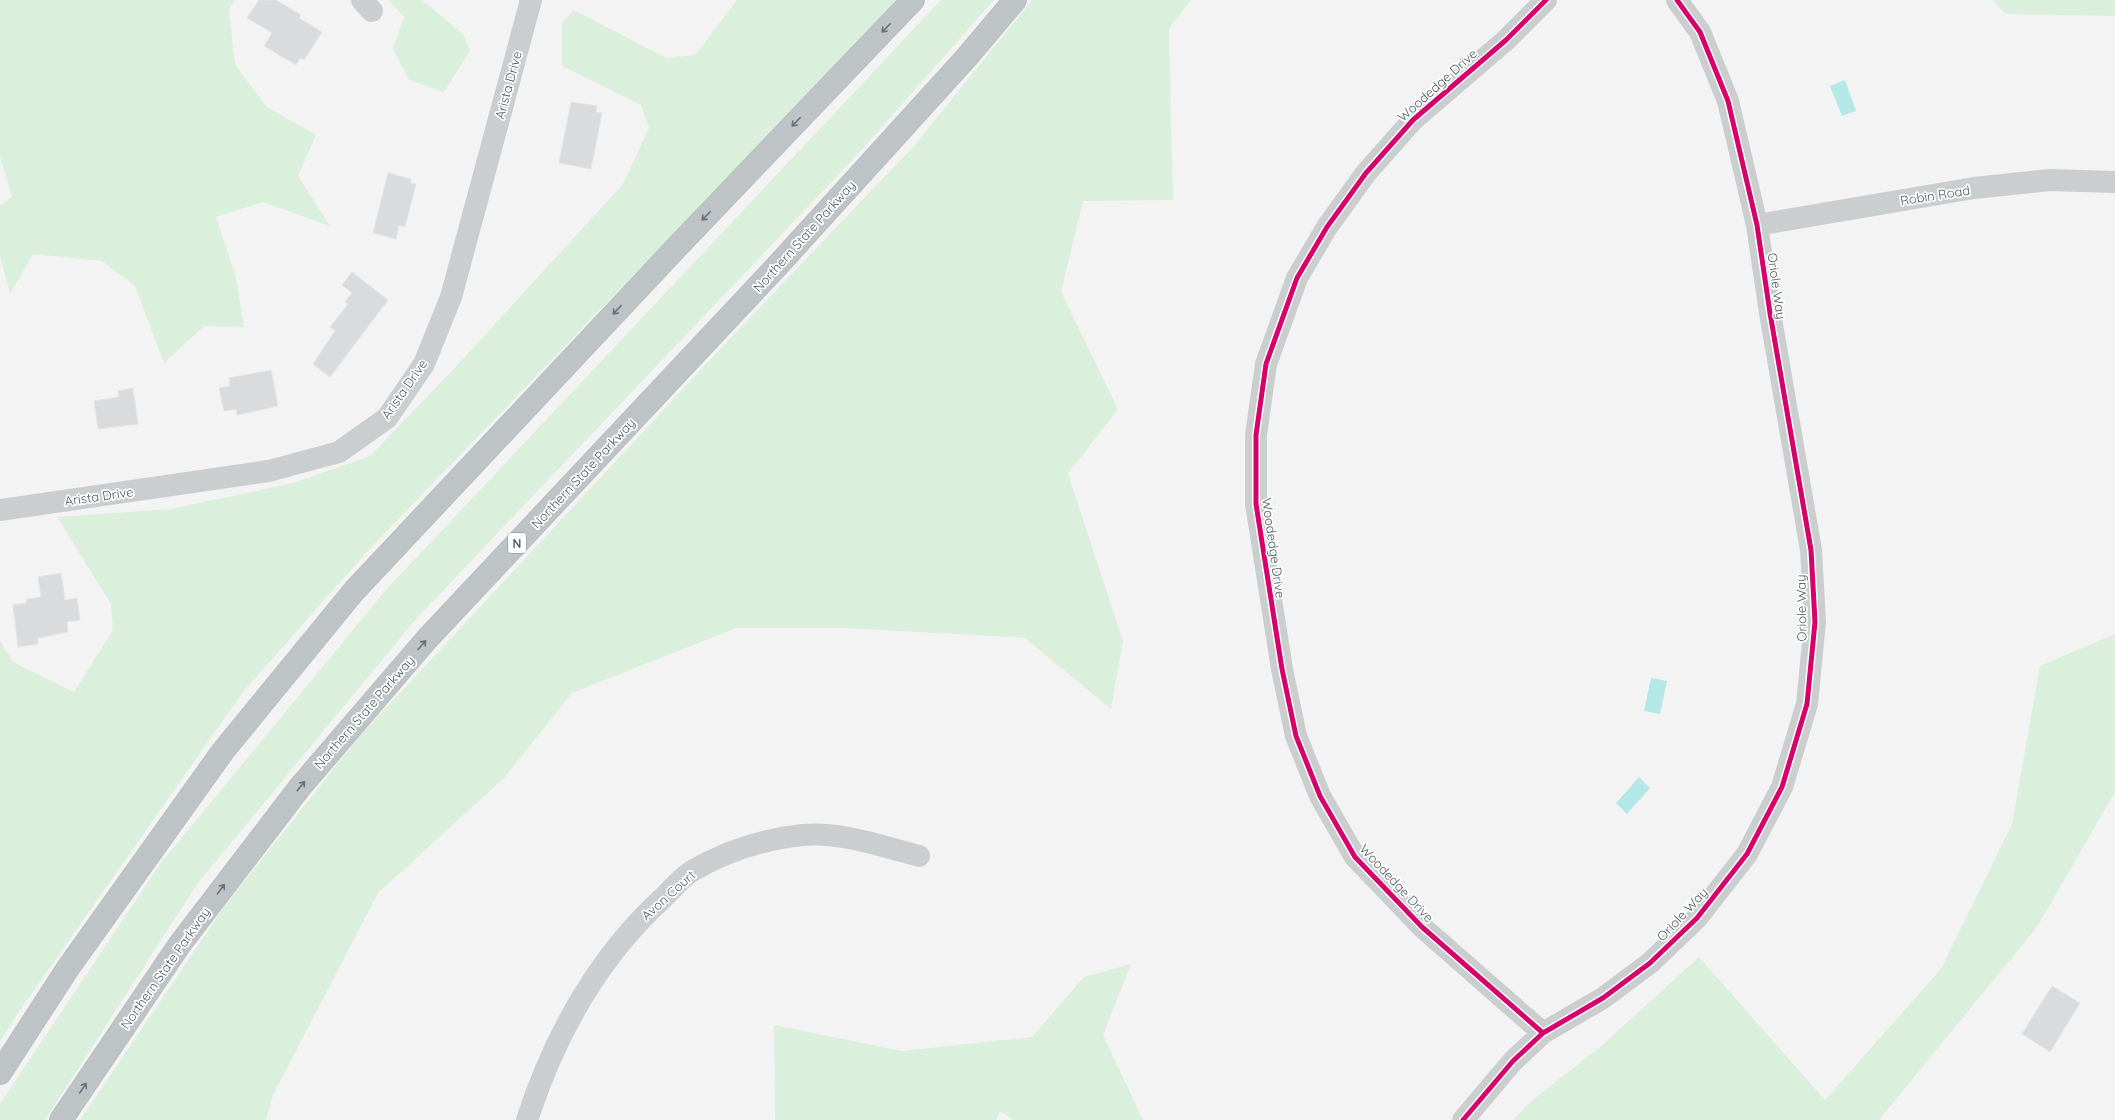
<svg xmlns="http://www.w3.org/2000/svg" width="2115" height="1120" viewBox="0 0 2115 1120" font-family="Quicksand,sans-serif">
	<style>
		.green { fill: #dbefdd }
		.water { fill: #b4e8e6 }
		.building { fill: #dadbdc; stroke: #e5e5e6 }
		.lines { fill: none; stroke-linecap: round; stroke-linejoin: round }
		.highway-casing { stroke: #b9bfc2; stroke-width: 24 }
		.minor { stroke: #cbcecf; stroke-width: 22 }
		.highway { stroke: #bec4c6; stroke-width: 22 }
		.cycleway-casing { stroke: #fff; stroke-width: 8 }
		.cycleway { stroke: #d6006c; stroke-width: 5 }
		.oneway { stroke: #687478 }
		.labels { text-anchor: middle; dominant-baseline: central; stroke-width: 3.5; stroke-linejoin: round; paint-order: stroke }
		.shield { fill: #fff; stroke: #828c8e; stroke-width: 1 }
		.shield-label { font-size: 12px; font-weight: bold; fill: #4c5a5e }
		.street-label { font-size: 13px; fill: #4c5a5e; stroke: #fff }
	</style>
	<rect width="100%" height="100%" fill="#f4f3f3"/>
	<path class="green" d="M0,0H235L229,9L235,65L267,107L316,135L298,176L330,226L263,202L216,217L236,277L244,327L204,326L164,363L135,286L102,261L33,254L10,294L0,256V205L12,197L0,157Z
		M388,0H422L463,34L470,51L444,92L409,80L393,49L404,17Z
		M737,0H898L366,553L243,692L14,1019L0,1042V641L13,662L74,692L113,630L111,604L57,517L171,509L293,483L370,456L452,371L623,184L649,128L641,105L562,66V23L574,10L666,58L695,55Z
		M941,0H994L859,153L416,619L198,883L45,1120H0V1104L160,864L385,591Z
		M1032,0H1191L1169,29L1173,200L1083,201L1061,292L1118,409L1068,474L1123,641L1111,709L1025,638L846,628H736L572,693L504,778L378,893L273,1095L266,1120H80L224,907L359,737L720,349L913,147Z
		M1992,0H2115V16L2006,14Z
		M2115,634V792L2037,927L1879,1120H1513L1530,1102L1600,1047L1699,957L1825,1100L1941,969L2012,824L2040,666Z
		M1131,964L1103,1035L1143,1120H1014L1000,1111L996,1120H775L774,1025L902,1051L1032,1037L1084,977Z"/>
	<path class="water" d="M1845,80L1856,111L1842,116L1830,86Z
		M1651,678L1667,681L1660,714L1644,711Z
		M1639,777L1650,788L1627,814L1616,803Z"/>
	<path class="building" d="M259,0H276L301,15L299,18L322,32L304,60L300,58L296,65L264,46L272,33L247,18Z
		M571,102L597,106L596,112L602,113L591,169L559,163Z
		M388,173L411,179L410,183L416,184L405,227L399,225L396,239L373,233Z
		M352,272L388,300L330,377L313,364L335,331L330,327L348,304L345,302L352,293L342,285Z
		M271,370L278,406L237,415L236,409L224,411L219,388L230,386L229,378Z
		M133,388L138,424L98,429L94,401L119,397L118,391Z
		M61,573L65,600L77,598L80,620L67,622L68,632L38,638V644L18,647L13,605L26,603L27,599L41,597L38,577Z
		M2052,986L2080,1003L2050,1052L2022,1034Z"/>
	<g class="lines">
		<defs>
			<path id="highway" d="M0,1073L68,968L223,751L354,591L675,249L913,0
				M61,1120L180,944L300,787L427,639L778,265L967,57L1015,0"/>
		</defs>
		<use href="#highway" class="highway-casing"/>
		<path class="minor" d="M362,0L372,11
			M1757,225L1974,188L2050,180L2115,182
			M0,510L269,471L339,452L387,418L424,364L451,297L531,0
			M1543,1033L1422,927L1355,857L1320,796L1296,736L1282,669L1256,504V435L1266,364L1297,278L1327,227L1366,173L1413,120L1506,40L1546,0
			M527,1120C554,1037 598,957 663,898C672,889 681,878 692,871C726,851 764,839 803,835C842,832 882,846 919,856
			M1463,1120L1513,1061L1543,1033L1603,998L1650,963L1697,918L1747,854L1782,787L1807,704L1815,622L1811,550L1770,313L1757,225L1728,101L1700,32L1677,0"/>
		<use href="#highway" class="highway"/>
		<defs>
			<path id="cycleway" d="M1543,1033L1422,927L1355,857L1320,796L1296,736L1282,669L1256,504V435L1266,364L1297,278L1327,227L1366,173L1413,120L1506,40L1546,0
				M1463,1120L1513,1061L1543,1033L1603,998L1650,963L1697,918L1747,854L1782,787L1807,704L1815,622L1811,550L1770,313L1757,225L1728,101L1700,32L1677,0"/>
		</defs>
		<use href="#cycleway" class="cycleway-casing"/>
		<use href="#cycleway" class="cycleway"/>
	</g>
	<defs><path id="oneway-shaft" d="M-6 0H5M1.5-3L5.5 0L1.5 3" fill="none" stroke-width="1.6" stroke-linecap="round" stroke-linejoin="round"/></defs>
	<g class="oneway">
		<use href="#oneway-shaft" transform="translate(886 28) rotate(134)"/>
		<use href="#oneway-shaft" transform="translate(796 122) rotate(134)"/>
		<use href="#oneway-shaft" transform="translate(706 216) rotate(134)"/>
		<use href="#oneway-shaft" transform="translate(617 310) rotate(133)"/>
		<use href="#oneway-shaft" transform="translate(422 645) rotate(-49)"/>
		<use href="#oneway-shaft" transform="translate(301 786) rotate(-51)"/>
		<use href="#oneway-shaft" transform="translate(221 889) rotate(-53)"/>
		<use href="#oneway-shaft" transform="translate(83 1088) rotate(-56)"/>
	</g>
	<g class="labels">
		<rect class="shield" x="508" y="533" width="18" height="20" rx="3"/>
		<g class="shield-label">
			<text x="517" y="543">N</text>
		</g>
		<g class="street-label">
			<text transform="translate(508 85) rotate(-75)">Arista Drive</text>
			<text transform="translate(1437 85) rotate(-42)">Woodedge Drive</text>
			<text transform="translate(1935 195) rotate(-9)">Robin Road</text>
			<text transform="translate(804 236) rotate(-48)">Northern State Parkway</text>
			<text transform="translate(1777 286) rotate(82)">Oriole Way</text>
			<text transform="translate(404 389) rotate(-55)">Arista Drive</text>
			<text transform="translate(583 473) rotate(-47)">Northern State Parkway</text>
			<text transform="translate(99 496) rotate(-8)">Arista Drive</text>
			<text transform="translate(1274 548) rotate(82)">Woodedge Drive</text>
			<text transform="translate(1801 608) rotate(-91)">Oriole Way</text>
			<text transform="translate(364 712) rotate(-49)">Northern State Parkway</text>
			<text transform="translate(1397 883) rotate(47)">Woodedge Drive</text>
			<text transform="translate(668 895) rotate(-42)">Avon Court</text>
			<text transform="translate(1682 914) rotate(-47)">Oriole Way</text>
			<text transform="translate(165 968) rotate(-55)">Northern State Parkway</text>
		</g>
	</g>
</svg>
